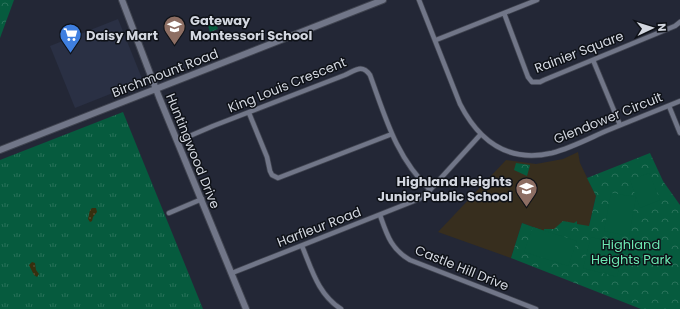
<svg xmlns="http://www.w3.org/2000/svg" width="680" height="309" viewBox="0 0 680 309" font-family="Poppins,sans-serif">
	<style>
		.built { fill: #2a3044 }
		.education { fill: #372e1e }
		.grass { fill: url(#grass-tufts) }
		.sand { fill: url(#sand-dots) }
		.park { fill: url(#park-crowns) }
		.pitch { fill: #065b3e }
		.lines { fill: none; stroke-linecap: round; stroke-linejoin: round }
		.street-casing { stroke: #404450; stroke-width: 6 }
		.secondary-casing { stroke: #404450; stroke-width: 8 }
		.street { stroke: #717688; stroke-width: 4.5 }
		.secondary { stroke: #717688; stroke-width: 6 }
		.labels { text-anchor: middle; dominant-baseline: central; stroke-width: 3; stroke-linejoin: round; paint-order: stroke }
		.poi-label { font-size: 13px; font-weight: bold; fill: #d3d7e0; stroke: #0e1117; text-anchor: start }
		.street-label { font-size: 13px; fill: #d3d7e0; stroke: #0e1117 }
		.park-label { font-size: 13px; fill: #6ce7b2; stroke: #0e1117 }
	</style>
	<defs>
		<pattern id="grass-tufts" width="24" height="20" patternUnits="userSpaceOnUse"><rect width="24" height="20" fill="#065b3e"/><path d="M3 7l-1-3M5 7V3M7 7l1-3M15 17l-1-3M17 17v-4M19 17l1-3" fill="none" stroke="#29725a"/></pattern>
		<pattern id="sand-dots" width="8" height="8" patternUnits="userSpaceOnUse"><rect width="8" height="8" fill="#372f0e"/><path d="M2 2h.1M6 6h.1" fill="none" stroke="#534c31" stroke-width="1.8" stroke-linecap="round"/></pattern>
		<pattern id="park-crowns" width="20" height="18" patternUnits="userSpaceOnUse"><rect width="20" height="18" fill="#065b3e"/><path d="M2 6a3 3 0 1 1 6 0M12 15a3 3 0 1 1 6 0" fill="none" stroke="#29725a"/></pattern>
	</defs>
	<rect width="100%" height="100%" fill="#232736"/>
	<path class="built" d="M118,19L143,81L75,108L50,46Z"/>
	<path class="education" d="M578,152L580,163L596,196L589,226L557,236L522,223L511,258L438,232L506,160L536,164L563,159Z"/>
	<path class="grass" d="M123,112L203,309H0V160Z"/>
	<path class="sand" d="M92,208H96L97,212L93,217L92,221L90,222L88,219L90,210Z
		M32,262L35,263L36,270L39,274L37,277L34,275L29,265Z"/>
	<path class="park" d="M0,0H14L0,38Z
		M215,20L218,29L210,32L207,23Z
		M650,153L663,181L680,205V309H641L511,258L522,223L544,231V229H554L563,221L574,223L577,221V224L589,226L596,196L587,178Z
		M516,163L530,165L527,176L514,170Z"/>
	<path class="pitch" d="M649,173L660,200L640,208L630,180Z
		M611,193L636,197L629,236L604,231Z
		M533,227L577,241L568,266L524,252Z
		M591,237L624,245L617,277L583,268Z"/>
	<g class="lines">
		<defs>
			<path id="street" d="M419,0L460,104C479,141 508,163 552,153C571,148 588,139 606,131C631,121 655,111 680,101
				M504,13L528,77L532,82H540L544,80L675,26L680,22
				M436,40L537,0
				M593,60L620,125
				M669,106L680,133
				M249,113L267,157L270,171L272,175L278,178L392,134
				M178,141L213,126L345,75C356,70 362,64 370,75C386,119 396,157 430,190
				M169,213L202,199
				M380,215C387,235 391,249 410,260L536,309
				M302,246C312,270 318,294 341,309
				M232,273L419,199L430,190L481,134"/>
			<path id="secondary" d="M122,0L159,97L246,309
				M0,150L383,0"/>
		</defs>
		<use href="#street" class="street-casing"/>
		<use href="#secondary" class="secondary-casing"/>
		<use href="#street" class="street"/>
		<use href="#secondary" class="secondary"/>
	</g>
	<defs>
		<symbol id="school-pin" viewBox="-11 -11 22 30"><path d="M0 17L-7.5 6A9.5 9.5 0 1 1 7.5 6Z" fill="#8d6e63" stroke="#0e1117"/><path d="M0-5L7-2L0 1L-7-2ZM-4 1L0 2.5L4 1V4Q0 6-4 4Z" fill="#fff"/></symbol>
		<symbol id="supermarket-pin" viewBox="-11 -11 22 30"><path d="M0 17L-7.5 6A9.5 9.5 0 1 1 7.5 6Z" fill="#3f7fe0" stroke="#0e1117"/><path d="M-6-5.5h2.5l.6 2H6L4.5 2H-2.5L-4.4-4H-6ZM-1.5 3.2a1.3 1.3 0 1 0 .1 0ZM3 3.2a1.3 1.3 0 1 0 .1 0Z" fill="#fff"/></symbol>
	</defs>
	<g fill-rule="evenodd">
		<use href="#school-pin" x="162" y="14" width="25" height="34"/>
		<use href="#supermarket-pin" x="58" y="22" width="25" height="34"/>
		<use href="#school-pin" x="514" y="176" width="25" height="34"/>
	</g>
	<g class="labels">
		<g class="poi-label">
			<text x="190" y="20">Gateway<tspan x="190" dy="15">Montessori School</tspan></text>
			<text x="86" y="35">Daisy Mart</text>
			<text x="512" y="181" text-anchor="end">Highland Heights<tspan x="512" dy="15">Junior Public School</tspan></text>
		</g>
		<g class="street-label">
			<text transform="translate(579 52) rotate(-21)">Rainier Square</text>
			<text transform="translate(165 73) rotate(-21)">Birchmount Road</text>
			<text transform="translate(287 85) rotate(-22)">King Louis Crescent</text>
			<text transform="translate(608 118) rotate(-22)">Glendower Circuit</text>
			<text transform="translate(193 151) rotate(68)">Huntingwood Drive</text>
			<text transform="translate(319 227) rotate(-21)">Harfleur Road</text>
			<text transform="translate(462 268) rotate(22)">Castle Hill Drive</text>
		</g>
		<g class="park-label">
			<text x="631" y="244">Highland<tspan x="631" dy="15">Heights Park</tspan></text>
		</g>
	</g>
	<g transform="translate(652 28) rotate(86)" stroke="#0e1117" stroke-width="3" paint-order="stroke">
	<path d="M0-3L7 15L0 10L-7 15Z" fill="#d3d7e0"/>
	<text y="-6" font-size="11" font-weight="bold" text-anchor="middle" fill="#d3d7e0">N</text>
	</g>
</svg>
